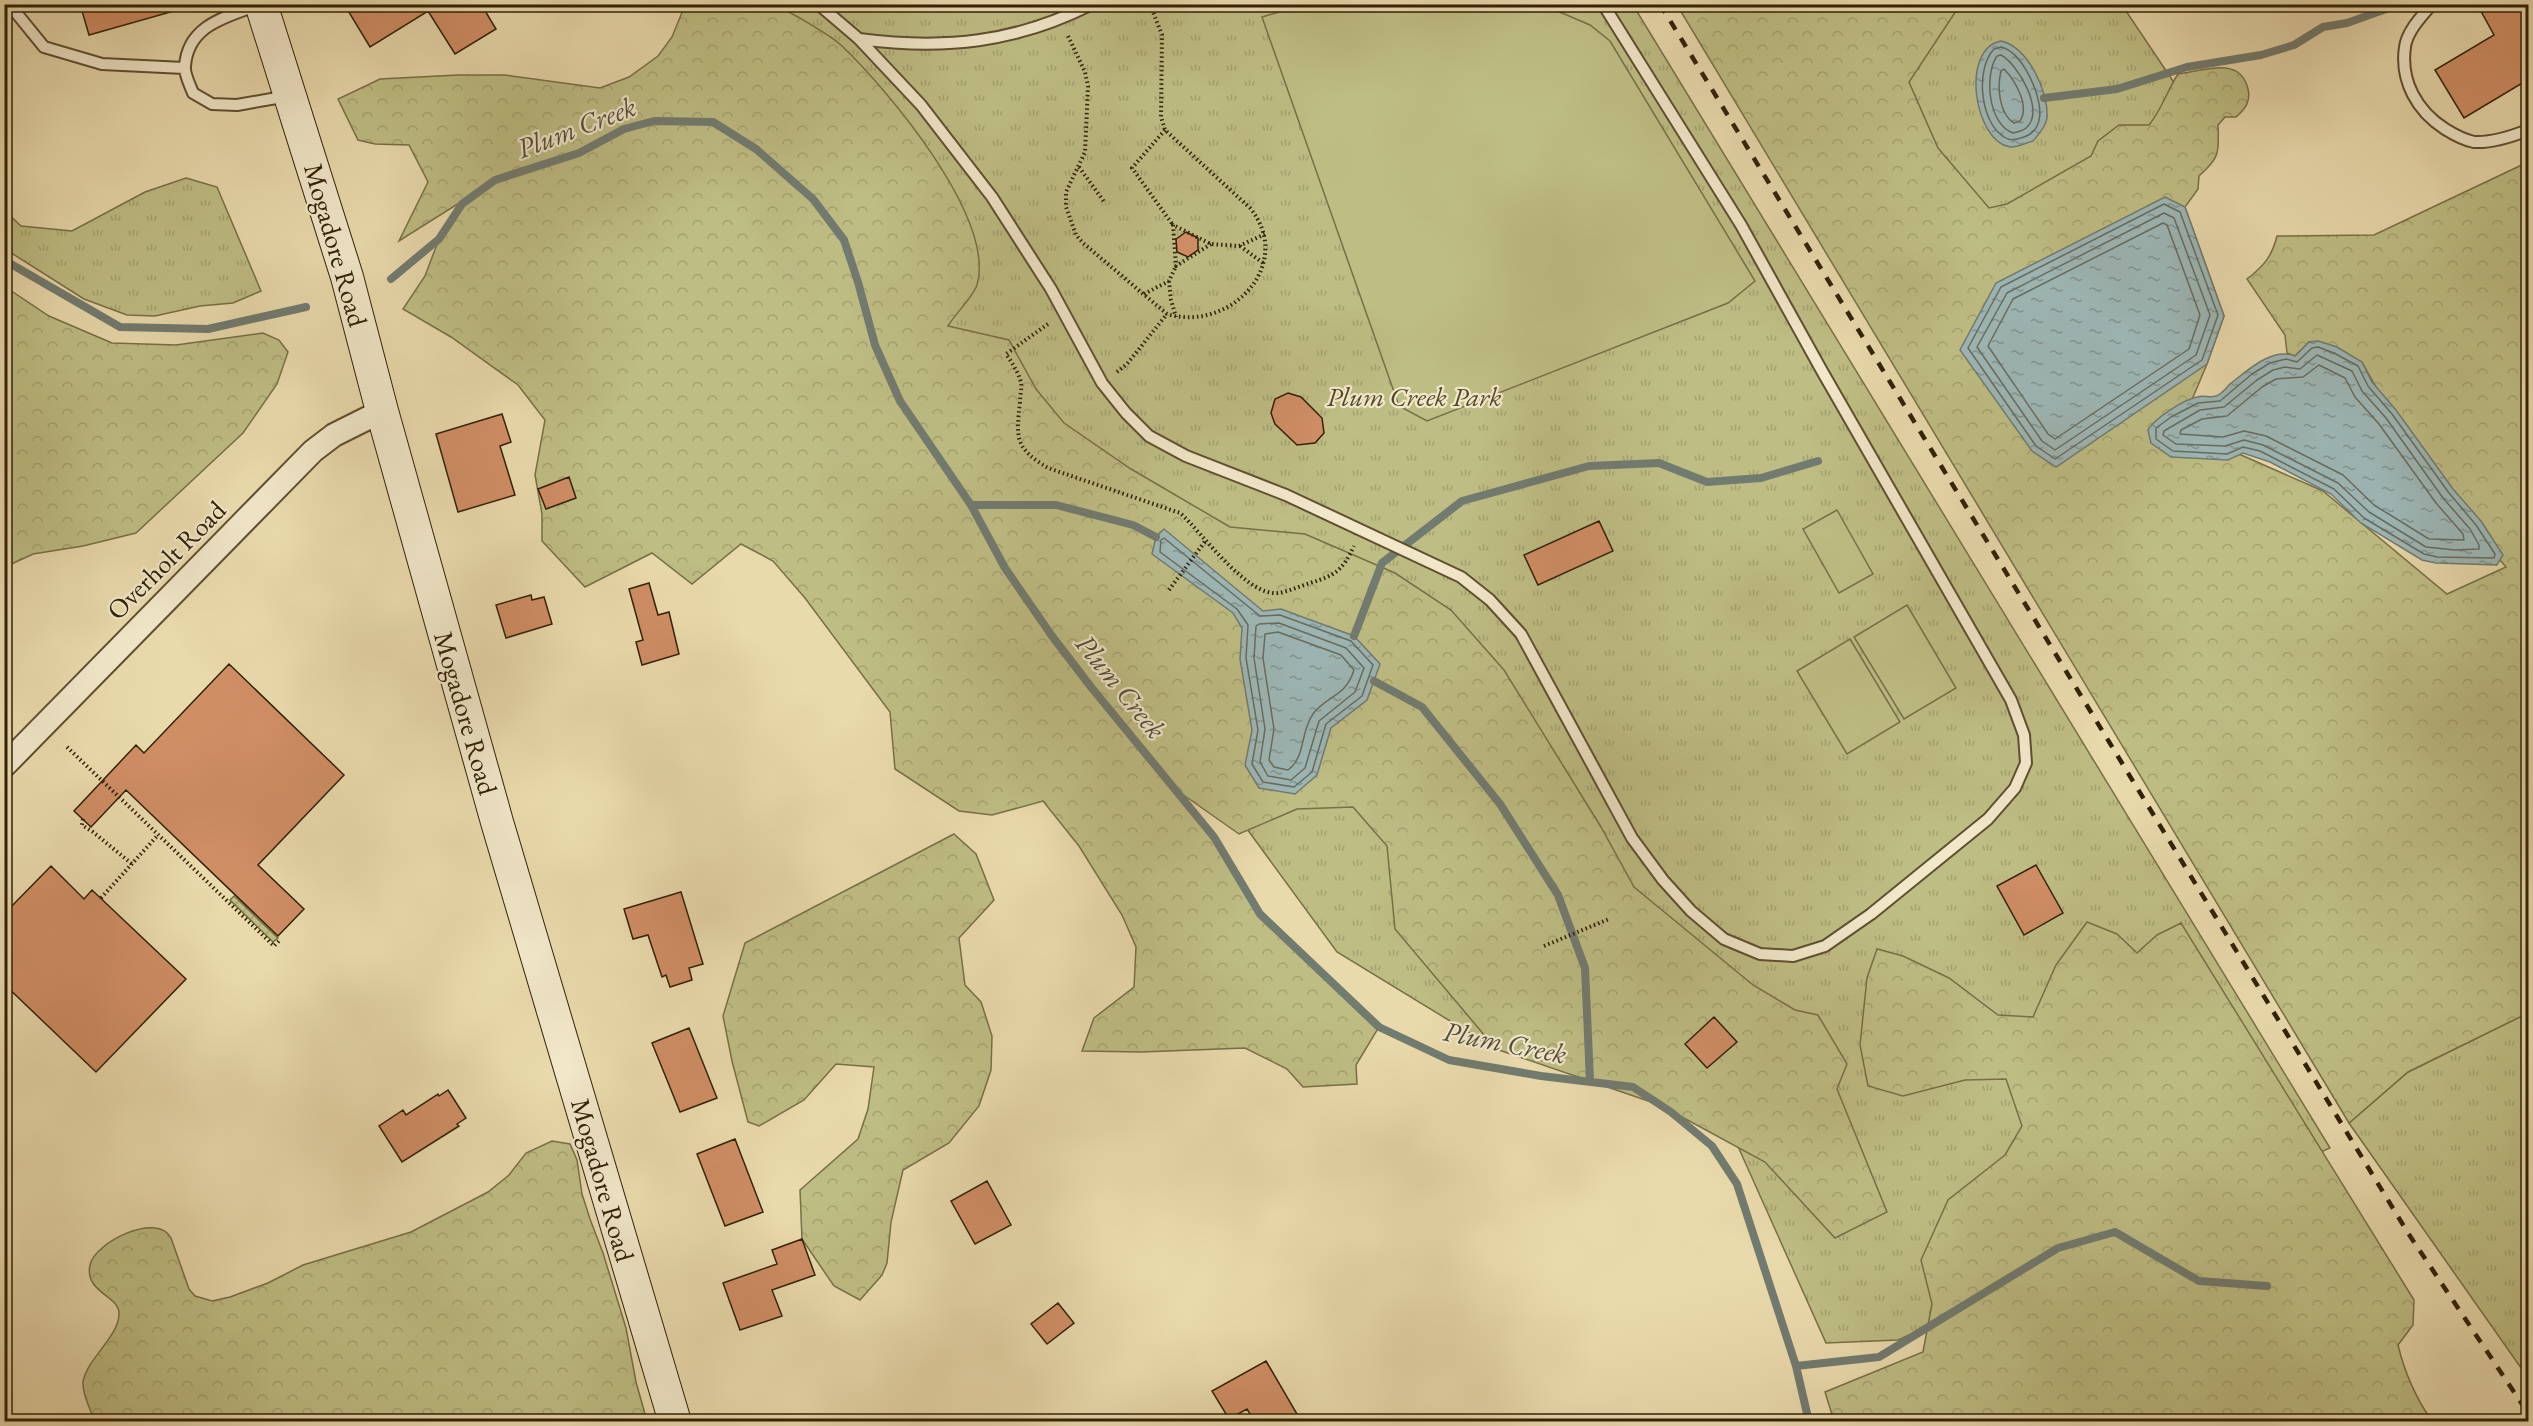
<svg xmlns="http://www.w3.org/2000/svg" width="2533" height="1426" viewBox="0 0 2533 1426" font-family="'EB Garamond',serif">
	<style>
		.grass { fill: url(#grass-tufts); stroke: #786f46; stroke-width: 1.5 }
		.forest { fill: url(#forest-crowns); stroke: #786f46; stroke-width: 1.5 }
		.garden { fill: url(#garden-furrows); stroke: #786f46; stroke-width: 1.5 }
		.pitch { fill: #bebd84; stroke: #786f46; stroke-width: 1.5 }
		.water { fill: url(#water-ripples); stroke: #727b70; stroke-width: 1.5 }
		.lines { fill: none; stroke-linecap: round; stroke-linejoin: round }
		.shore { stroke: #676c5f; stroke-width: 1.5 }
		.stream { stroke: #727b70; stroke-width: 8 }
		.building { fill: #d08e65; stroke: #312108; stroke-width: 1.5 }
		.lane-casing { stroke: #5f4f31; stroke-width: 14 }
		.street-casing { stroke: #5f4f31; stroke-width: 26 }
		.secondary-casing { stroke: #312108; stroke-width: 34 }
		.path { stroke: #312108; stroke-width: 4; stroke-dasharray: 1.5 3; stroke-linecap: butt }
		.lane { stroke: #f1e7c9; stroke-width: 10 }
		.street { stroke: #f1e7c9; stroke-width: 22 }
		.secondary { stroke: #f1e7c9; stroke-width: 32 }
		.rail { stroke: #312108; stroke-width: 4.5; stroke-dasharray: 10 10; stroke-linecap: butt }
		.labels { text-anchor: middle; dominant-baseline: central; stroke-width: 4.5; stroke-linejoin: round; paint-order: stroke }
		.street-label { font-size: 27px; fill: #312108; stroke: #f1e7c9 }
		.park-label { font-size: 27px; font-style: italic; fill: #544827; stroke: #f1e7c9 }
		.water-label { font-size: 28px; font-style: italic; fill: #514e3c; stroke: #f1e7c9 }
	</style>
	<defs>
		<pattern id="grass-tufts" width="24" height="20" patternUnits="userSpaceOnUse" patternTransform="scale(1.5)"><rect width="24" height="20" fill="#bebd84"/><path d="M3 7l-1-3M5 7V3M7 7l1-3M15 17l-1-3M17 17v-4M19 17l1-3" fill="none" stroke="#a4a270"/></pattern>
		<pattern id="forest-crowns" width="20" height="18" patternUnits="userSpaceOnUse" patternTransform="scale(1.5)"><rect width="20" height="18" fill="#bebd84"/><path d="M2 6a3 3 0 1 1 6 0M12 15a3 3 0 1 1 6 0" fill="none" stroke="#a4a270"/></pattern>
		<pattern id="garden-furrows" width="10" height="10" patternUnits="userSpaceOnUse" patternTransform="scale(1.5)"><rect width="10" height="10" fill="#bebd84"/><path d="M-1 1l2-2M0 10L10 0M9 11l2-2" fill="none" stroke="#a4a270"/></pattern>
		<pattern id="water-ripples" width="26" height="14" patternUnits="userSpaceOnUse" patternTransform="scale(1.5)"><rect width="26" height="14" fill="#9db7b6"/><path d="M2 4q2-2 4 0t4 0M15 11q2-2 4 0t4 0" fill="none" stroke="#819492"/></pattern>
	</defs>
	<rect width="100%" height="100%" fill="#e9daac"/>
	<filter id="stains"><feTurbulence type="fractalNoise" baseFrequency=".00333" numOctaves="4"/><feColorMatrix values="0 0 0 0 .2 0 0 0 0 .09 0 0 0 0 .02 0 0 0 .5 -.17"/></filter>
	<radialGradient id="worn" r=".72"><stop offset=".6" stop-color="#630" stop-opacity="0"/><stop offset="1" stop-color="#630" stop-opacity=".3"/></radialGradient>
	<path class="grass" d="M689,5H1633L2330,1148L1898,1340L1826,1343L1736,1142L1629,1067L1496,1049L1337,952L904,360Z
		M1928,5H2122L2173,81L2174,133L2005,220L1970,216L1885,94Z
		M186,178L217,187L261,291L233,303L200,306L155,316L127,315L84,299L5,249V211L21,226L72,231L145,192Z
		M2528,1013V1378L2349,1123L2408,1072Z"/>
	<path class="forest" d="M685,5C702,5 766,1 776,6C791,12 830,35 842,46C888,90 996,218 977,285C973,297 955,314 948,326L1009,340L1036,389L1064,423L1131,469L1230,527L1305,534L1395,573L1451,610L1504,670L1601,827L1634,887L1753,985L1795,1010L1818,1015L1847,1064L1837,1089L1887,1212L1835,1238L1765,1162L1660,1105L1496,1049L1395,929L1387,846L1353,807L1297,809L1239,834L1175,789L1214,837L1260,914L1379,1027L1356,1065L1357,1084L1303,1087L1287,1069L1245,1048L1141,1052L1082,1051L1094,1018L1134,987L1136,947L1122,915L1079,846L1043,801L992,815L959,811L895,769L890,712L805,598L773,561L741,544L692,584L652,553L585,587L542,541V514L535,475L545,420L518,385L451,337L403,309L425,276L439,239L462,204L483,188L399,241L428,182L409,145L375,144L358,140L338,99L380,79L458,75H505L600,88L629,77L658,56L672,37Z
		M1677,5H1960L1909,82L1938,148L1989,208L2007,204L2091,156L2098,141L2119,125H2149C2162,109 2167,91 2178,74C2203,71 2240,55 2248,89C2251,102 2245,109 2236,117H2225L2218,125C2219,153 2220,157 2199,176L2198,189L2185,207L2224,316L2207,364L2180,428L2323,491L2447,594L2506,567L2421,468L2362,362L2309,342L2295,356L2287,353L2285,335L2247,279C2264,266 2272,256 2277,236L2374,235L2528,162V1013L2408,1072L2349,1123Z
		M4,286L49,316L112,343L176,345L263,333L279,340L288,352L277,384L243,433L136,533L83,546L33,554L5,567Z
		M954,834L976,854L994,900L959,938L965,985L981,1002L992,1036L991,1070L979,1106L949,1143L903,1170L891,1222L887,1263L882,1275L860,1300L834,1286L802,1239L800,1190L858,1139L868,1109L874,1067L836,1064L804,1100L759,1126L748,1122L732,1061L723,1016L745,943Z
		M2087,922L2117,934L2137,953L2157,935L2181,923L2414,1300L2413,1325L2398,1345C2405,1374 2415,1397 2432,1421H1834L1825,1392L1923,1352L1932,1304L1921,1260L1948,1200L2005,1155L2022,1126L2006,1079L1965,1080L1903,1096L1868,1086L1860,1045L1867,978L1877,949L1903,956L1949,978L1998,1015L2033,1017L2056,965Z
		M552,1141L570,1144L577,1160L582,1194L590,1219L603,1253L626,1328L636,1382L647,1421H94C91,1409 82,1395 83,1382C87,1358 120,1336 119,1313C119,1296 84,1292 90,1265C94,1243 157,1211 171,1238L189,1289L195,1296L212,1301L230,1297L268,1283L303,1265L411,1232L488,1192L509,1175L526,1153Z"/>
	<path class="garden" d="M234,896L278,938L273,942L230,900Z"/>
	<path class="pitch" d="M1541,4L1590,25L1610,41L1755,281L1728,303L1427,421L1399,406L1262,17L1303,5Z
		M1837,510L1873,574L1839,593L1803,529Z
		M1907,605L1956,688L1904,719L1854,637Z
		M1850,639L1900,722L1847,754L1797,671Z"/>
	<path class="water" d="M2001,41C2028,47 2049,92 2047,118C2046,127 2038,135 2033,141C2026,143 2016,148 2010,147C1974,141 1960,49 2001,41Z
		M2165,197L2185,207L2224,316L2207,364L2056,467L2032,451L1960,350L1996,283Z
		M2318,341L2337,347L2362,362L2372,382L2396,410L2453,489L2481,521L2503,555L2497,565L2436,563L2422,560L2361,523L2331,494L2270,462L2243,453L2228,460L2171,457L2151,443L2148,430C2155,418 2183,400 2197,397C2203,395 2210,398 2216,396C2221,395 2226,388 2230,384C2248,370 2272,347 2295,356L2309,342Z
		M1164,529L1263,611L1281,609L1354,636L1380,664L1367,700L1331,728L1317,775L1295,794L1259,788L1245,765L1252,730L1240,659L1242,628L1233,613L1152,554L1156,537Z"/>
	<g class="lines">
		<path class="shore" d="M2001,47C2017,51 2027,70 2033,84C2041,103 2047,131 2021,138C2014,140 2010,141 2004,137C1980,122 1975,69 1994,49Z
			M2001,55C2018,64 2046,112 2026,128C2023,131 2017,132 2013,133C1988,124 1984,75 1997,56Z
			M2004,69C2015,80 2030,106 2020,121L2014,123C1999,114 1997,87 2001,71Z
			M2164,204L2180,212L2218,315L2202,360L2055,459L2036,446L1968,348L2001,287Z
			M2164,213L2174,218L2210,315L2196,355L2055,450L2042,441L1977,347L2007,293Z
			M2163,223L2167,225L2200,315L2189,349L2055,439L2048,434L1988,346L2013,299Z
			M2318,347L2334,353L2358,366L2368,386L2392,414L2449,493L2476,525L2495,554L2494,558L2437,557L2424,554L2364,518L2334,489L2260,451L2243,447L2227,454L2173,451L2156,439V428L2171,417L2198,403L2220,401L2252,374L2270,363L2286,359L2297,362L2312,348Z
			M2317,355L2352,371L2362,391L2386,418L2443,498L2470,529L2479,545V549L2455,550L2426,547L2369,512L2338,483L2263,445L2244,440L2225,446L2176,444L2163,435L2164,431L2200,410L2224,407L2257,380L2273,370L2285,367L2300,369Z
			M2319,365L2345,378L2355,397L2379,424L2436,503L2463,534L2464,540L2429,539L2374,505L2343,475L2266,436L2244,431L2223,437L2180,434L2181,430L2202,419L2227,416L2262,387L2276,379L2303,377Z
			M1164,538L1260,616L1280,615L1351,641L1373,665L1362,696L1326,724L1312,772L1294,787L1263,782L1252,764L1258,730L1246,658L1248,625L1237,609L1160,552L1161,540Z
			M1279,623L1346,648L1364,668L1355,692L1319,721L1305,768L1291,780L1268,776L1260,762L1265,729L1254,658L1256,626L1259,624Z
			M1278,632L1341,655L1354,670C1345,698 1327,695 1313,714C1300,732 1306,757 1288,770L1274,767L1269,760L1274,729L1263,658L1265,634Z"/>
		<path class="stream" d="M2044,98L2117,89L2187,67L2261,55L2294,45L2323,27L2347,23L2400,4
			M4,260L120,327L208,329L306,307
			M391,279L439,239L462,204L495,180L579,153L624,129L654,121L713,122L756,149L813,199L844,240L858,282L875,345L900,401L971,505L1005,568L1052,636L1091,687L1214,837L1260,914L1379,1027L1449,1060L1541,1076L1633,1087L1671,1112L1712,1146L1737,1184L1796,1366L1809,1422
			M971,505H1056L1133,525L1156,537
			M1354,636L1382,563L1462,501L1589,466L1659,463L1707,482L1761,478L1818,461
			M1374,681L1422,707L1500,804L1558,895L1585,968L1590,1081
			M1796,1366L1879,1357L2058,1248L2115,1232L2199,1281L2267,1286"/>
	</g>
	<path class="building" d="M80,4H173L174,11L89,35Z
		M344,4H481L496,29L455,54L428,11L370,47Z
		M2477,4H2529V79L2464,118L2435,70L2494,35Z
		M1186,232L1198,238V250L1188,257L1177,252L1176,239Z
		M1288,393L1301,397L1322,418L1324,433L1315,443L1297,445L1275,424L1271,413L1275,399Z
		M502,414L511,442L500,446L515,495L458,512L436,434Z
		M569,477L576,498L546,509L538,489Z
		M1599,521L1613,551L1538,585L1524,555Z
		M649,583L658,615L669,612L679,654L642,665L636,642L643,640L629,589Z
		M531,595L532,600L544,597L552,624L506,638L496,605Z
		M229,664L344,775L258,865L304,909L278,936L126,790L91,827L74,811L136,745L144,753Z
		M2036,865L2063,913L2024,935L1997,886Z
		M51,866L84,899L92,890L186,979L96,1072L4,984V914Z
		M681,892L703,964L689,968L692,980L670,987L666,975L662,977L648,935L633,939L624,909Z
		M1714,1017L1737,1042L1707,1068L1685,1044Z
		M689,1028L717,1098L680,1112L652,1043Z
		M448,1090L466,1118L457,1124L459,1126L402,1162L379,1126L403,1110L406,1115L438,1094L439,1096Z
		M735,1139L763,1212L725,1226L697,1154Z
		M987,1181L1011,1225L975,1244L951,1201Z
		M802,1239L815,1275L772,1290L782,1316L740,1330L723,1283L777,1264L772,1250Z
		M1058,1303L1074,1323L1047,1344L1031,1324Z
		M1266,1361L1297,1414L1283,1422H1255L1247,1409L1229,1419L1212,1391Z"/>
	<g class="lines">
		<defs>
			<path id="lane" d="M9,4L44,47L102,64L184,68
				M818,4L859,39
				M1092,4C1015,43 944,50 859,39L921,105L992,197L1051,289L1102,383L1126,413L1149,436L1186,456L1286,495L1461,577L1490,600L1521,634L1632,838L1663,880L1691,911L1724,939L1760,954L1793,956L1825,946L1871,914L1988,819L2015,788L2026,763L2024,735L2011,700L1822,371L1741,225L1603,4
				M2432,4C2422,16 2407,31 2405,47C2400,81 2417,111 2445,129C2453,134 2464,140 2474,142C2492,143 2513,136 2528,130
				M258,5C226,17 188,25 185,66C184,74 190,85 193,93L212,104L237,105L288,96"/>
			<path id="street" d="M4,766L313,451L334,435L382,411"/>
			<path id="secondary" d="M261,4L347,277L382,411L497,822L675,1422"/>
		</defs>
		<use href="#lane" class="lane-casing"/>
		<use href="#street" class="street-casing"/>
		<use href="#secondary" class="secondary-casing"/>
		<path class="path" d="M1068,36L1085,72L1088,86L1085,152L1066,192V207L1076,235L1083,243L1167,314C1230,333 1296,264 1250,208L1165,130L1161,117L1162,35L1150,4
			M1165,130L1132,168L1173,225
			M1079,167L1105,203
			M1211,244L1176,266L1173,225L1211,244L1239,246L1265,234
			M1240,246L1263,263
			M1169,281L1171,300L1176,317
			M1144,294L1169,281L1176,266
			M1048,324L1006,354C1012,363 1019,373 1021,383C1022,389 1020,396 1020,402C1016,439 1015,448 1048,468L1180,513C1203,533 1246,597 1279,593C1289,591 1301,586 1310,583C1336,575 1342,571 1354,546
			M1117,372L1127,364L1167,314
			M1169,590L1206,540
			M67,747L274,946L281,939
			M83,819L82,825L93,832L132,864
			M101,898L158,835
			M1544,946L1609,919"/>
		<use href="#lane" class="lane"/>
		<use href="#street" class="street"/>
		<use href="#secondary" class="secondary"/>
		<path class="rail" d="M1660,4L2408,1233L2528,1413"/>
	</g>
	<g class="labels">
		<g class="street-label">
			<text transform="translate(336 245) rotate(74)">Mogadore Road</text>
			<text transform="translate(166 560) rotate(-45)">Overholt Road</text>
			<text transform="translate(466 713) rotate(74)">Mogadore Road</text>
			<text transform="translate(603 1180) rotate(74)">Mogadore Road</text>
		</g>
		<g class="park-label">
			<text x="1414" y="396">Plum Creek Park</text>
		</g>
		<g class="water-label">
			<text transform="translate(576 127) rotate(-21)">Plum Creek</text>
			<text transform="translate(1121 686) rotate(51)">Plum Creek</text>
			<text transform="translate(1505 1042) rotate(11)">Plum Creek</text>
		</g>
	</g>
	<rect width="2533" height="1426" fill="none" stroke="#e9daac" stroke-width="24"/>
	<rect x="6" y="6" width="2521" height="1414" fill="none" stroke="#312108" stroke-width="3"/>
	<rect x="12" y="12" width="2509" height="1402" fill="none" stroke="#312108" stroke-width="1.5"/>
	<rect width="100%" height="100%" filter="url(#stains)"/>
	<rect width="100%" height="100%" fill="url(#worn)"/>
</svg>
